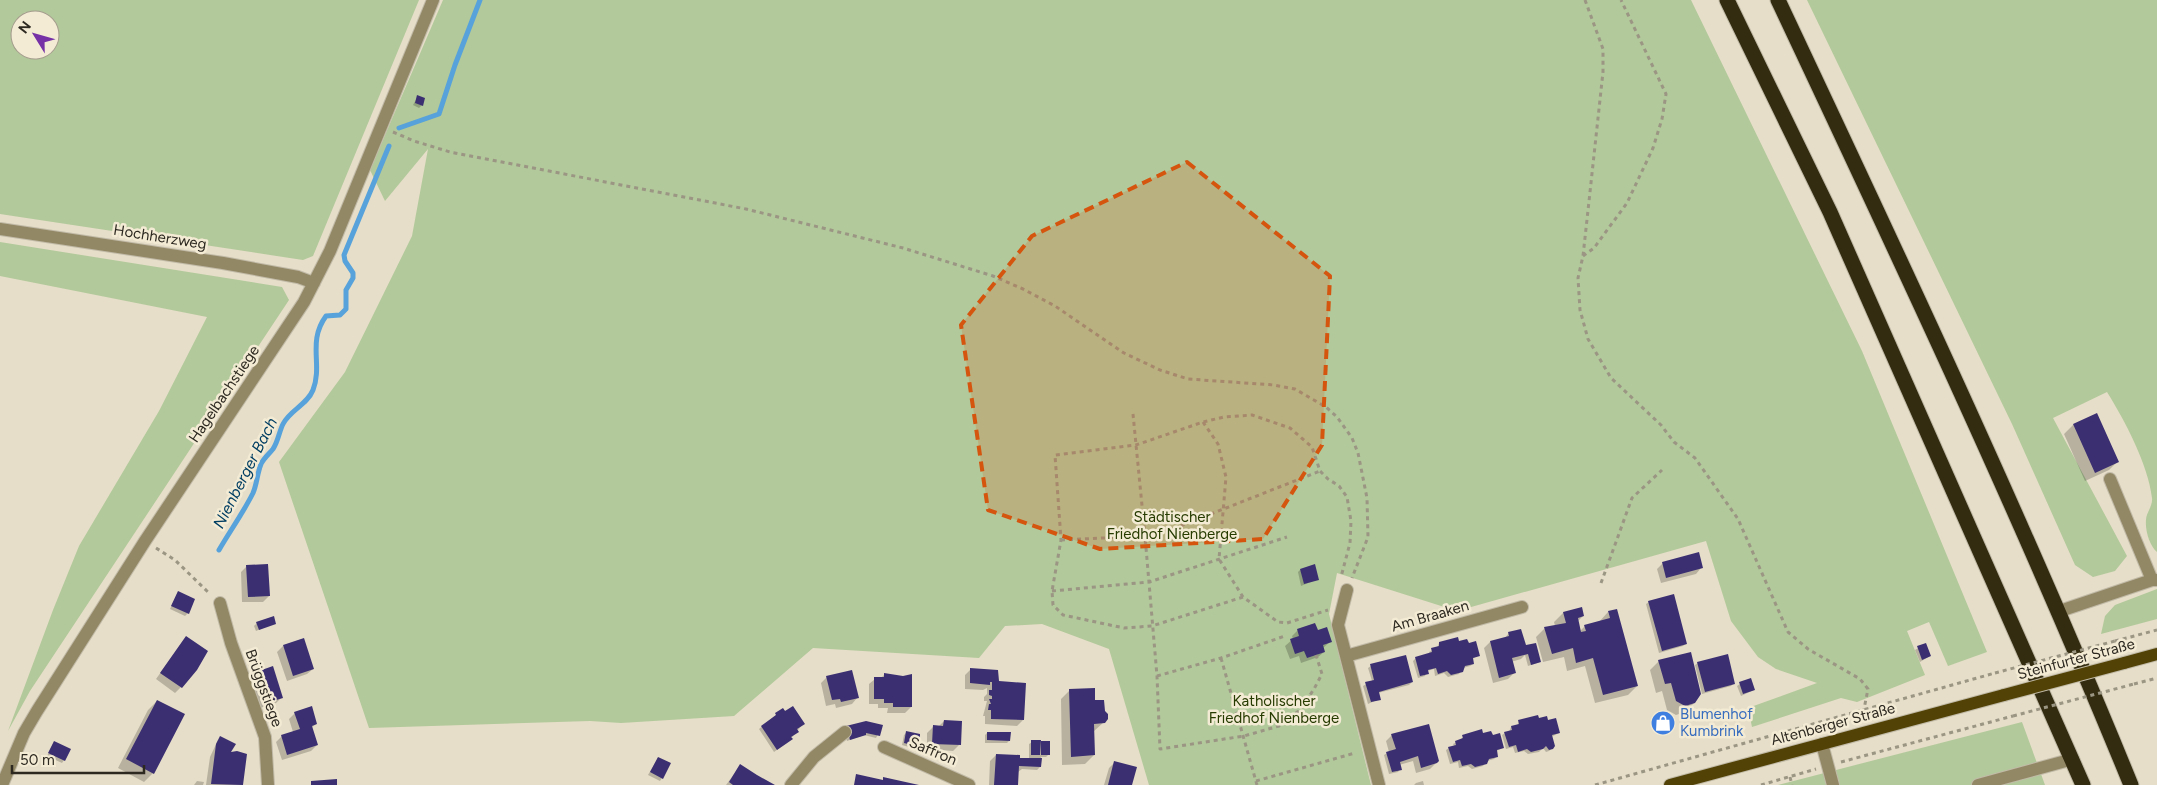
<svg xmlns="http://www.w3.org/2000/svg" width="2157" height="785" viewBox="0 0 2157 785" font-family="Figtree,sans-serif">
	<style>
		.green { fill: #b2c99b; fill-rule: evenodd }
		.shadow { fill: #0003 }
		.lines { fill: none; stroke-linecap: round; stroke-linejoin: round }
		.stream { stroke: #57a2da; stroke-width: 5 }
		.building { fill: #3b2f72 }
		.minor-casing { stroke: #c1baa7; stroke-width: 14 }
		.major-casing { stroke: #c1baa7; stroke-width: 14 }
		.highway-casing { stroke: #c1baa7; stroke-width: 17 }
		.path { stroke: #9b9584; stroke-width: 3; stroke-dasharray: 4 4; stroke-linecap: butt }
		.minor { stroke: #938866; stroke-width: 12 }
		.major { stroke: #524205; stroke-width: 12 }
		.highway { stroke: #342c10; stroke-width: 15 }
		.major-bridge-casing { stroke: #c1baa7; stroke-width: 14; stroke-linecap: butt }
		.path-bridge { stroke: #9b9584; stroke-width: 3; stroke-dasharray: 4 4; stroke-linecap: butt }
		.major-bridge { stroke: #524205; stroke-width: 12 }
		.marked { fill: #d5540e; fill-opacity: 0.2; stroke: #d5540e; stroke-width: 4; stroke-dasharray: 10 6; stroke-linejoin: round }
		.labels { text-anchor: middle; dominant-baseline: central; stroke-width: 5; stroke-linejoin: round; paint-order: stroke }
		.street-label { font-size: 15px; fill: #2d2921; stroke: #f4ebd5 }
		.park-label { font-size: 15px; fill: #263b00; stroke: #f4ebd5 }
		.shop-label { font-size: 15px; fill: #366cbe; stroke: #f4ebd5; text-anchor: start }
		.water-label { font-size: 16px; font-style: italic; fill: #003e62; stroke: #f4ebd5 }
	</style>
	<rect width="100%" height="100%" fill="#e6dec8"/>
	<path class="green" d="M0,0H419L313,256L303,260L0,214ZM20,20H50V50H20Z
		M443,0H1691L1862,351L1987,652L1948,666L1929,622L1907,631L1925,675L1857,702L1841,698L1752,727L1748,708L1817,683L1776,669L1758,657L1731,621L1706,541L1457,611L1337,573L1329,614L1371,785H1149L1109,649L1042,624L1005,626L979,658L813,648L734,716L621,723L590,721L369,728L279,462L345,372L412,236L428,149L385,201L370,170Z
		M1807,0H2157V552C2150,546 2145,531 2146,520C2146,513 2153,506 2152,498C2148,464 2125,421 2107,392L2053,418L2127,556L2115,571L2093,577L2075,565L2012,424Z
		M0,242L282,287L289,300L30,691L8,731L53,610L79,546L159,411L207,317L0,276Z
		M2157,589V619L2101,634L2105,616L2115,605Z
		M2022,722L2045,785H1778Z"/>
	<path class="shadow" d="M418,96L422,105L419,108L413,105Z
		M2097,415L2118,461L2109,470L2085,481L2064,434L2073,425Z
		M1663,563L1701,568L1696,574L1661,583L1657,569Z
		M247,566L269,596L263,602H242L241,572Z
		M1300,570L1318,579L1301,586L1298,572Z
		M178,592L188,613L185,616L170,609Z
		M1649,602L1686,644L1683,646L1659,653L1646,604Z
		M1581,608L1583,616L1577,622L1580,631L1585,626L1599,622L1608,612L1637,686L1628,695L1595,703L1585,666L1567,671L1564,657L1543,662L1536,637L1545,628L1555,626L1554,622L1563,613Z
		M257,623H275L256,631L254,626Z
		M1298,630L1317,631L1331,641L1323,648L1324,652L1318,657L1301,663L1299,656L1290,659L1285,646L1293,639L1292,636Z
		M1509,633L1540,662L1528,666L1525,655L1521,659L1511,662L1514,673L1508,679L1493,683L1484,648L1490,642L1504,639Z
		M186,637L181,687L175,693L156,679Z
		M1458,642L1479,655L1472,659L1473,664L1470,666L1463,668L1459,674L1448,677L1444,673L1435,676L1434,669L1427,671L1425,676L1418,678L1413,661L1416,658L1430,654L1429,652L1437,648L1439,643Z
		M1925,644L1930,656L1920,662L1915,650Z
		M283,646L313,669L307,674L287,681L277,652Z
		M1659,661L1694,703L1685,712L1676,715L1667,710L1662,691L1656,693L1650,670Z
		M1698,663L1734,683L1731,686L1702,694L1695,665Z
		M1371,666L1412,682L1409,685L1378,693L1379,699L1368,704L1363,686L1372,681L1368,668Z
		M971,669L998,672V683L1023,720L1017,726L985,724V716H983L987,701H984V697L987,694V688L983,690L965,689V675Z
		M257,673L282,697L276,703L260,708L251,679Z
		M884,675L911,707L905,713H887L888,708H878V704H869V684L875,679H880Z
		M827,677L857,698L852,704L836,708L835,704L826,706L821,683Z
		M1740,684L1754,690L1741,696L1737,686Z
		M1070,690L1094,702L1104,722L1093,732L1094,755L1085,764L1062,765L1061,699Z
		M157,701L153,773L144,782L118,768L148,710Z
		M783,709L803,724L788,742L774,752L759,729Z
		M295,713L316,724L311,728L317,745L311,751L282,760L276,742L282,736L293,732L289,719Z
		M1538,720L1547,722L1559,733L1551,737L1552,748L1549,751L1546,752L1543,748L1539,752L1528,754L1524,751L1515,753L1513,747L1506,749L1502,735L1505,733L1509,732L1511,727L1517,726L1519,721Z
		M944,721L959,745L953,751L927,749V733L933,727H938Z
		M882,726L876,738L864,735L847,741L844,730Z
		M907,732L919,746L916,749L902,745L904,735Z
		M987,733L1009,741L1007,743H985V735Z
		M1392,735L1436,763L1430,769L1416,773L1413,761L1399,765L1400,769L1398,772L1389,774L1384,755L1389,752L1386,741Z
		M1482,735L1503,748L1496,751L1497,756L1494,759L1487,761L1483,766L1472,769L1468,766L1459,768L1458,762L1450,764L1446,750L1449,748L1454,746L1453,744L1461,740L1463,736Z
		M218,740L229,753L246,755L242,785H206L210,757Z
		M1032,742H1049V754L1046,757H1041L1040,767L1037,770L1022,769L1018,772L1017,785H989L990,761L996,755L1018,759H1029V744Z
		M54,743L64,760L62,763L47,756Z
		M658,758L662,778L660,781L648,775Z
		M1115,762L1131,785H1104L1109,768Z
		M740,766L772,785H726Z
		M197,781L204,782L203,785H194Z
		M1423,781L1424,785H1414L1416,783Z"/>
	<g class="lines">
		<path class="stream" d="M399,128L439,114L455,65L480,0
			M219,550C230,531 243,513 253,493C257,484 257,474 261,464C264,458 269,454 273,449C278,442 279,432 283,424C290,410 307,405 313,390C323,364 307,342 326,316L340,315L346,309V290L353,278V273L345,261L344,255L389,146"/>
	</g>
	<path class="building" d="M417,95L425,98L423,106L415,103Z
		M2097,413L2119,462L2095,473L2073,424Z
		M1699,552L1703,568L1666,578L1662,562Z
		M268,564L270,596L248,597L246,565Z
		M1315,564L1319,580L1304,584L1300,569Z
		M178,591L195,599L189,614L171,606Z
		M1674,594L1687,644L1662,651L1648,601Z
		M1582,607L1584,616L1578,618L1581,632L1586,631L1584,625L1610,618L1608,611L1617,609L1638,686L1603,695L1593,658L1576,663L1573,648L1552,654L1544,627L1566,623L1563,612Z
		M274,616L276,624L259,630L256,622Z
		M1315,623L1318,630L1327,627L1332,642L1323,645L1325,652L1307,658L1304,651L1295,654L1290,639L1299,636L1297,629Z
		M1521,629L1526,645L1536,643L1541,662L1531,665L1528,654L1512,658L1516,673L1499,678L1490,641L1509,636L1508,632Z
		M186,636L208,651L197,670L182,688L160,673Z
		M1458,637L1459,641L1467,639L1469,643L1476,641L1480,656L1473,658L1474,664L1465,666L1463,672L1451,675L1447,671L1438,674L1436,668L1428,670L1429,674L1420,676L1415,657L1432,652L1431,648L1439,646V642Z
		M304,638L314,669L293,676L283,645Z
		M1926,643L1931,656L1922,660L1917,646Z
		M1691,652L1701,694L1695,703L1685,706L1676,701L1671,683L1665,684L1658,660Z
		M1728,654L1735,684L1705,692L1697,662Z
		M1406,655L1413,682L1379,692L1381,700L1371,702L1365,682L1374,680L1370,664Z
		M273,666L283,698L266,703L256,672Z
		M970,668L998,670L999,681L1026,683L1024,720L991,719V710H988L989,704H991L989,699H992V696L989,695V690H992V682H990V685L970,683Z
		M852,670L859,698L841,702L840,699L832,700L826,676Z
		M884,673L903,676L912,674V707H893V703H884V699H874V677H884Z
		M1751,678L1755,690L1743,694L1739,682Z
		M1095,688V700H1104L1105,711L1108,714V719L1105,723L1094,724L1095,755L1071,757L1069,689Z
		M157,700L185,714L154,774L126,759Z
		M312,706L317,724L312,726L318,745L287,755L281,735L300,729L294,712Z
		M793,706L805,724L797,729L799,732L791,737L793,739L777,750L761,726L776,715L775,713L783,708L785,711Z
		M1538,715L1539,718L1547,716L1548,720L1556,718L1560,733L1552,735L1555,746L1553,749L1549,750L1546,746L1543,749L1531,752L1527,749L1518,752L1516,745L1509,747L1504,732L1512,730L1511,726L1519,724L1518,720Z
		M944,720L962,721L961,745L932,744L933,725L943,726Z
		M866,721L883,725L880,736L866,733V735L850,740L846,726Z
		M1429,724L1439,761L1437,763L1421,768L1418,756L1400,762L1402,770L1392,772L1386,752L1396,749L1391,734Z
		M1482,729L1483,733L1491,731L1493,735L1500,733L1504,748L1497,750L1498,757L1489,759L1487,764L1475,767L1471,764L1462,766L1460,760L1453,762L1448,747L1456,745L1455,741L1463,738L1462,735Z
		M906,731L920,734V747L904,743Z
		M987,732H1011L1010,741L987,740Z
		M220,736L236,744L231,752L237,751L247,754L243,785L211,784L216,744Z
		M1031,740H1041L1040,755H1031Z
		M54,741L71,749L65,761L48,753Z
		M1041,741H1050V755H1041Z
		M996,754L1020,755V758H1042L1041,767L1019,766L1018,785H994Z
		M658,757L671,763L663,779L650,772Z
		M1114,761L1137,767L1132,785H1108Z
		M740,764L757,775L775,785H733L729,782Z
		M856,774L883,780V777L919,785H854Z
		M337,779V785H311V781Z"/>
	<g class="lines">
		<defs>
			<path id="minor" d="M0,229L223,263L298,277L314,283
				M2110,479L2152,580H2157
				M220,603L231,643L265,737L268,785
				M2057,612L2152,580
				M1346,656L1338,625L1347,590
				M1822,744L1833,785
				M884,747L969,785
				M2,785L24,733L37,711L145,541L304,302L330,251L433,0
				M791,785L814,757L845,732
				M1379,785L1346,656L1522,607
				M1978,785L2073,759"/>
			<path id="major" d="M2124,663L2157,654
				M1670,785L2004,695"/>
			<path id="highway" d="M1727,0L1830,212L2083,785
				M1778,0C1900,259 2023,520 2131,785"/>
		</defs>
		<use href="#minor" class="minor-casing"/>
		<use href="#major" class="major-casing"/>
		<use href="#highway" class="highway-casing"/>
		<path class="path" d="M1585,0L1603,49V72L1590,192L1583,256L1578,278L1580,310L1588,339L1611,378L1661,425L1674,442L1695,458L1738,519L1788,632L1808,649L1860,679L1868,689L1864,709L1858,719
			M393,132L414,141L450,152L746,209L903,248L993,276L1023,289L1055,306L1124,353L1160,370L1188,379L1274,385L1295,389L1326,407L1337,417L1352,438L1358,453L1367,498L1368,537L1352,578
			M1583,256L1594,248L1627,203L1653,148L1662,119L1666,94L1621,0
			M1133,414L1145,536L1160,534L1320,471
			M1203,422L1218,444L1226,477L1219,559L1243,597L1278,622L1287,623L1328,610
			M1061,540L1145,536L1157,676L1160,749L1244,736L1279,726L1300,710L1314,689L1322,674L1316,655
			M156,548L175,560L210,594
			M1601,583L1632,498L1662,470
			M1052,591L1149,582L1287,537
			M1243,597L1152,626L1124,628L1063,615L1053,605L1052,591L1061,540L1055,455L1136,445L1203,422L1224,417L1252,415L1290,428L1312,447L1320,471L1328,479L1339,486L1347,497L1351,521L1350,543L1341,577
			M2115,641L2157,630
			M1221,658L1257,785
			M1157,676L1221,658L1285,636
			M2134,684L2157,678
			M1841,762L2013,716
			M1790,777L1792,785
			M1256,781L1355,753
			M1595,785L1995,673
			M1761,785L1816,769"/>
		<use href="#minor" class="minor"/>
		<use href="#major" class="major"/>
		<use href="#highway" class="highway"/>
		<defs>
			<path id="major-bridge" d="M2004,695L2124,663"/>
		</defs>
		<use href="#major-bridge" class="major-bridge-casing"/>
		<path class="path-bridge" d="M1995,673L2115,641
			M2013,716L2134,684"/>
		<use href="#major-bridge" class="major-bridge"/>
	</g>
	<path class="marked" d="M1187,162L1330,276L1322,445L1263,539L1100,549L988,510L961,325L1032,236Z"/>
	<defs>
		<symbol id="shop-disc" viewBox="-11 -11 22 22"><circle r="9.5" fill="#3f7fe0" stroke="#f4ebd5"/><path d="M-5-2.5h2.3a2.7 3.5 0 0 1 5.4 0H5L5.5 6h-11ZM-1.5-2.5h3a1.5 2.3 0 0 0-3 0Z" fill="#fff"/></symbol>
	</defs>
	<g fill-rule="evenodd">
		<use href="#shop-disc" x="1649" y="709" width="28" height="28"/>
	</g>
	<g class="labels">
		<g class="street-label">
			<text transform="translate(160 237) rotate(9)">Hochherzweg</text>
			<text transform="translate(224 394) rotate(-56)">Hagelbachstiege</text>
			<text transform="translate(1430 616) rotate(-16)">Am Braaken</text>
			<text transform="translate(2076 659) rotate(-15)">Steinfurter Straße</text>
			<text transform="translate(264 688) rotate(70)">Brüggstiege</text>
			<text transform="translate(1833 724) rotate(-15)">Altenberger Straße</text>
			<text transform="translate(933 751) rotate(23)">Saffron</text>
		</g>
		<g class="park-label">
			<text x="1172" y="517">Städtischer<tspan x="1172" dy="17">Friedhof Nienberge</tspan></text>
			<text x="1274" y="701">Katholischer<tspan x="1274" dy="17">Friedhof Nienberge</tspan></text>
		</g>
		<g class="shop-label">
			<text x="1680" y="714">Blumenhof<tspan x="1680" dy="17">Kumbrink</tspan></text>
		</g>
		<g class="water-label">
			<text transform="translate(245 473) rotate(-63)">Nienberger Bach</text>
		</g>
	</g>
	<g transform="translate(35 35) rotate(307)"><circle r="24" fill="#f4ebd5" stroke="#a49d8d"/>
	<path d="M0-4L9 19L0 12L-9 19Z" fill="#7531a5"/>
	<text y="-8" font-size="14" font-weight="bold" text-anchor="middle" fill="#2d2921">N</text>
	</g>
	<path d="M12 765v8h132v-8" fill="none" stroke="#2d2921" stroke-width="2.5"/>
	<text x="20" y="765" font-size="15" fill="#2d2921" stroke="#f4ebd5" stroke-width="4" paint-order="stroke">50 m</text>
</svg>
